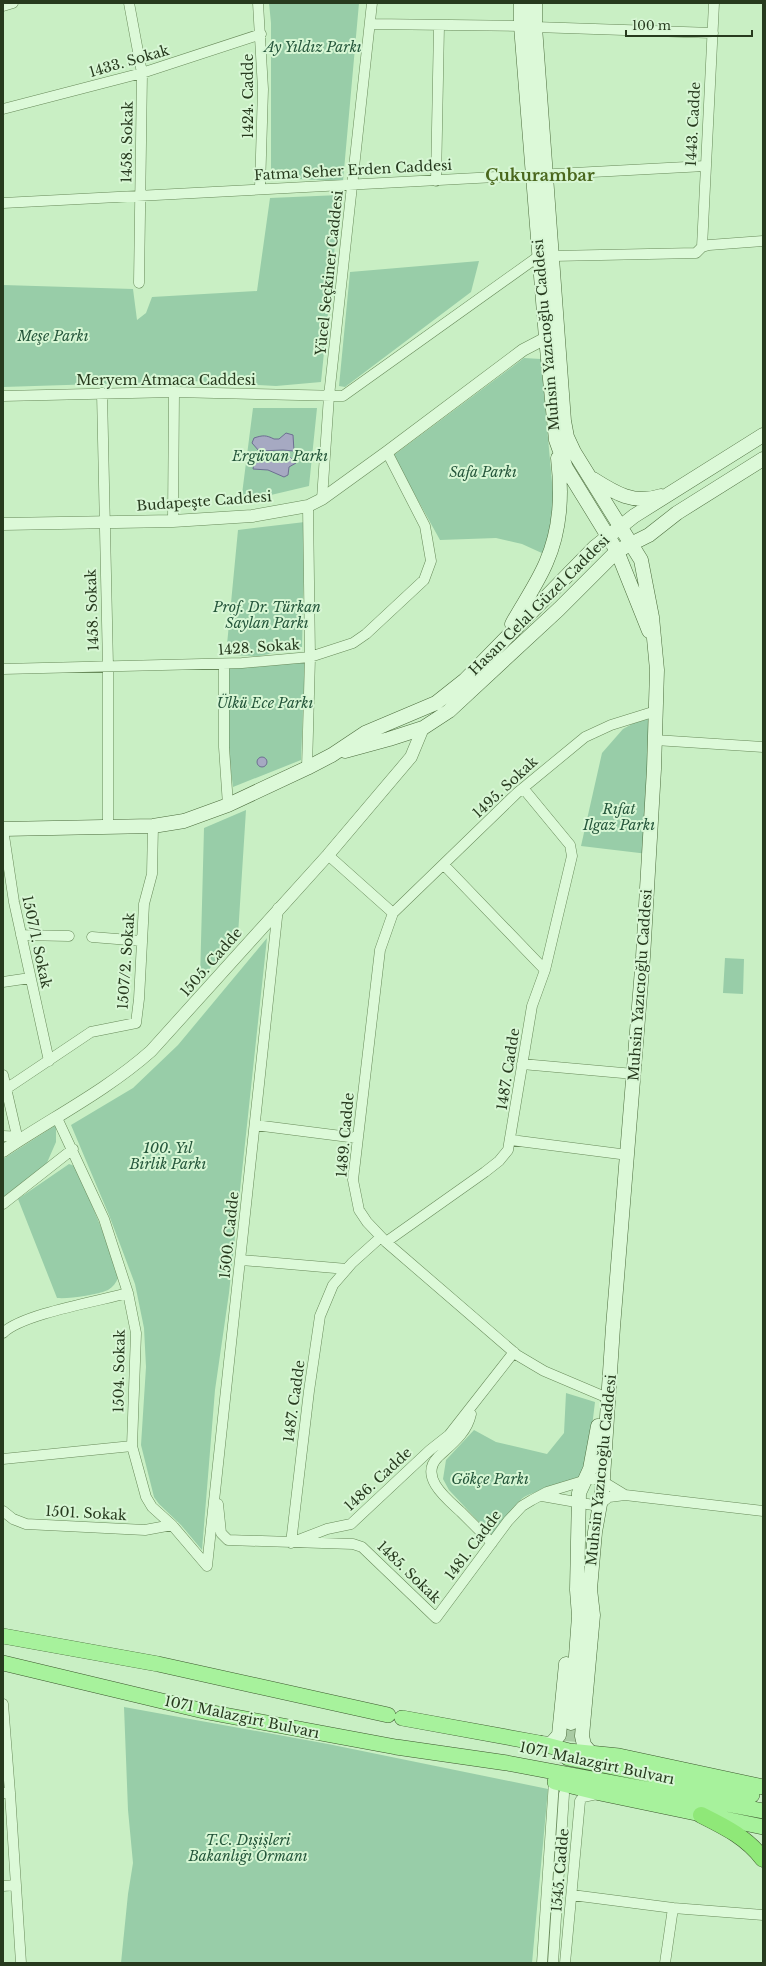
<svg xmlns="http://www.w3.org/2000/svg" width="766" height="1966" viewBox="0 0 766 1966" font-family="'Libre Baskerville',serif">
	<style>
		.green { fill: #98cda8 }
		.water { fill: #a6a9c2; stroke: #6d6f91 }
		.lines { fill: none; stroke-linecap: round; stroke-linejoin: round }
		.primary-tunnel { stroke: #a9cba3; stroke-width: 15; stroke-dasharray: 15 8; stroke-linecap: butt }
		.minor-casing { stroke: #688a5a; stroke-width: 11 }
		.tertiary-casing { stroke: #688a5a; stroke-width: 13 }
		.secondary-casing { stroke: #4c6c3d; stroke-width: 15 }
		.primary-casing { stroke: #3d582e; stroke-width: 16 }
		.trunk-casing { stroke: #3d582e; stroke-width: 17 }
		.minor { stroke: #dcf9d8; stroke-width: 10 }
		.tertiary { stroke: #dcf9d8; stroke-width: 12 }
		.secondary { stroke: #dcf9d8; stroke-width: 14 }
		.primary { stroke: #a7f29c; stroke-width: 15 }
		.trunk { stroke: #8fe878; stroke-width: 16 }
		.labels { text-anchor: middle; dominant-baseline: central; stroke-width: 4; stroke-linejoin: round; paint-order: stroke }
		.park-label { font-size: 14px; font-style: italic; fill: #25563b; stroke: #d7f6d4 }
		.street-label { font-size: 14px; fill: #273a1e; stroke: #d7f6d4 }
		.quarter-label { font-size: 16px; font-weight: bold; fill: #4a671d; stroke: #d7f6d4 }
	</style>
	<rect width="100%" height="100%" fill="#c9efc4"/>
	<path class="green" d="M269,3H359L343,181L271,178V23Z
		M340,195L321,382L276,386L192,381L3,387V285L133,289L137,320L146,313L152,297L257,291L270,198Z
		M479,261L471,292L345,387L339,386L350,272Z
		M524,358L541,359L554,505L546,551L544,554L522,544L496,538L440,540L410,486L390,458Z
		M253,408H317L309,486L241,502Z
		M305,522L302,647L259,656L226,655L238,530Z
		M305,659L301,760L233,787L226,732L225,667Z
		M656,711L648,854L581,846L602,753L623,729Z
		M246,810L238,935L200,980L204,828Z
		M267,938L229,1293L215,1390L202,1550L181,1525L159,1504L154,1497L141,1445L146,1367L144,1328L135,1284L109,1215L71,1125L133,1088L178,1045Z
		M725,958L744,959L743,994L723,993Z
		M56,1125V1142L46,1165L3,1197V1159Z
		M69,1164L75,1166L77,1169L112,1254L118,1278C116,1283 113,1287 108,1290C96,1295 70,1299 57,1298L18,1199Z
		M566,1393L595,1402L587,1468C579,1484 542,1488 526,1496C517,1500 499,1527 492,1536L449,1490L443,1479L446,1460L474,1430L496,1442L547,1454L564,1433Z
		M124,1707L328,1744L548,1789L532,1963H121L128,1894L133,1863L128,1810Z"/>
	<path class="water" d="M286,433L293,435L294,451L283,450L259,451L252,443L254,438C263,435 266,435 274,439H279Z
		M290,457L296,463L289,467L288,475L284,477L268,470L253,469L254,464C266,458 277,461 290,457Z
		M257 762a5 5 0 1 1 10 0a5 5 0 1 1-10 0Z"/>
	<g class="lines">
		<path class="primary-tunnel" d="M565,1787L571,1723"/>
		<defs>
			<path id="minor" d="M129,3L142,73L139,283
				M258,3L263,89L260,188
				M3,6L13,3
				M371,24L521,26
				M535,27L713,33
				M3,109L142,73L261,34
				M436,181L439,26
				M3,203L705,166
				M702,247L714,3
				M553,256L696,253L702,247L709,245L763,241
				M102,393L108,666V827
				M3,396L174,392L343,396L539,256
				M322,499L329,396L372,3
				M173,521L174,392
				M224,664V747L228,805
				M3,669L242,663L310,657L353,643L366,634L424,580L431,561L425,526L387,452
				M655,740L763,747
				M307,768L310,657L308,506
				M3,829L14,902L49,1061
				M328,855L393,913L380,950L353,1180L359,1210L367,1222L386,1242L517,1355L544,1371L603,1396
				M444,865L545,970
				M393,913L517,793L585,737L611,725L656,711
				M21,935L69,936
				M92,937L142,941
				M3,982L30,978
				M522,1064L634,1074
				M3,1075L17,1136
				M6,1089L91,1032L136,1023L139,999L144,904L152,874L153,826
				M57,1118L104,1219L128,1293L136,1333L132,1446L146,1497L152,1507L172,1525L207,1566
				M255,1125L357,1138
				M3,1136L23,1137
				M511,1140L628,1155
				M3,1204L73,1149
				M386,1242L485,1172L499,1161L508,1150L532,1006L545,970L572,856L570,845L523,788
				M241,1260L347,1269
				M3,1333C22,1314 99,1301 128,1293
				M471,1414C467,1433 452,1444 438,1457C418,1477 448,1500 461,1512C471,1522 481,1532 492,1543
				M3,1459L132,1446
				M542,1496L593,1505L600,1504L609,1497L625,1495L763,1511
				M218,1504L221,1533L228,1540L353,1544L362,1547L436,1618L508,1521L522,1506L532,1500L547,1492L593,1478L602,1481L625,1495
				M3,1511L13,1519L26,1524L145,1530L172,1525
				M296,1541L327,1529L351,1524L430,1450L449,1435L514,1352
				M291,1543L309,1391L320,1316L333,1285L352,1263L381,1237
				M207,1566L278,908
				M3,1704L10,1793
				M3,1793H10L21,1963
				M3,1886L16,1885
				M572,1895L673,1908L665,1963
				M673,1908L763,1915
				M542,1963L554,1781
				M553,1963L564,1794
				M565,1963L580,1801L583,1797L597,1794"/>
			<path id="tertiary" d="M3,524L173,521L252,516L308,506L322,499L387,452L523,350L546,338
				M3,1151C52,1118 106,1091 151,1051L328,855L411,757L423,728"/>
			<path id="secondary" d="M521,3V26L546,338L556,440L566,468L617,551L649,631
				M535,3V27L564,421L567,437L574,452L641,560L652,617L657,670L654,769L643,957L613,1327L602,1493L595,1532L590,1589L593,1615L582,1736L584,1745L590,1752
				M593,479C615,493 634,505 661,496
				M512,624C523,604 537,584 546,563C561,529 562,494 558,458
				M345,751L389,739L423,728L449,711L559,609L617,551L649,535L677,513L763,459
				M3,829L153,826L184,821L228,805L307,768L332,755L365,733L436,703L465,680L595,547L634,516L763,435
				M571,1723L579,1616L577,1590L579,1493L590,1469L598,1426
				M540,1743L551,1744L559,1735L566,1664"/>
			<path id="primary" d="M3,1636L158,1664L388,1715
				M3,1663L208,1712L396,1747L507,1763L763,1811
				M402,1718L539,1743L569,1751L619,1756L763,1787
				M568,1758L752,1795
				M555,1782L600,1793L763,1827"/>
			<path id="trunk" d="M701,1815C725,1827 746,1837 763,1859"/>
		</defs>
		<use href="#minor" class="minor-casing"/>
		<use href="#tertiary" class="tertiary-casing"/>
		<use href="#secondary" class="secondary-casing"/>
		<use href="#primary" class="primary-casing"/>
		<use href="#trunk" class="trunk-casing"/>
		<use href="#minor" class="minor"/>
		<use href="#tertiary" class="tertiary"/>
		<use href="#secondary" class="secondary"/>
		<use href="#primary" class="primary"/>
		<use href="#trunk" class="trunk"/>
	</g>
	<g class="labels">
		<g class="park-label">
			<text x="313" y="47">Ay Yıldız Parkı</text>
			<text x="53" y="336">Meşe Parkı</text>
			<text x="280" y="456">Ergüvan Parkı</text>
			<text x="483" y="472">Safa Parkı</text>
			<text x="267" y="607">Prof. Dr. Türkan<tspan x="267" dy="16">Saylan Parkı</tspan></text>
			<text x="265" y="703">Ülkü Ece Parkı</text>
			<text x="619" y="809">Rıfat<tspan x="619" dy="16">Ilgaz Parkı</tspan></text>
			<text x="168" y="1148">100. Yıl<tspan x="168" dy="16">Birlik Parkı</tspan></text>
			<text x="490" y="1479">Gökçe Parkı</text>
			<text x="248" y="1840">T.C. Dışişleri<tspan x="248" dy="16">Bakanlığı Ormanı</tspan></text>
		</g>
		<g class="street-label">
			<text transform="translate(129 61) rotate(-16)">1433. Sokak</text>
			<text transform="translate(248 96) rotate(-90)">1424. Cadde</text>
			<text transform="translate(693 124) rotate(-87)">1443. Cadde</text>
			<text transform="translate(127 142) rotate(-89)">1458. Sokak</text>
			<text transform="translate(353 170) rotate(-3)">Fatma Seher Erden Caddesi</text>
			<text transform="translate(329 273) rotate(-84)">Yücel Seçkiner Caddesi</text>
			<text transform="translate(546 335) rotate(-95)">Muhsin Yazıcıoğlu Caddesi</text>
			<text x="166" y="380">Meryem Atmaca Caddesi</text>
			<text transform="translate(204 501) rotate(-4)">Budapeşte Caddesi</text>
			<text transform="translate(539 605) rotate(-45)">Hasan Celal Güzel Caddesi</text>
			<text transform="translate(92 610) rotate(-92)">1458. Sokak</text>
			<text transform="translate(259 647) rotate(-4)">1428. Sokak</text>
			<text transform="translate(505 787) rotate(-43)">1495. Sokak</text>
			<text transform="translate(37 942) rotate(78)">1507/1. Sokak</text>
			<text transform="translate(126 961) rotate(-86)">1507/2. Sokak</text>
			<text transform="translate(211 962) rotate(-49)">1505. Cadde</text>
			<text transform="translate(640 985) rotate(-86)">Muhsin Yazıcıoğlu Caddesi</text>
			<text transform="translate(508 1069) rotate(-81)">1487. Cadde</text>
			<text transform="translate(345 1135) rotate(-85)">1489. Cadde</text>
			<text transform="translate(229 1235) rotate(-84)">1500. Cadde</text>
			<text transform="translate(119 1371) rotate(-89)">1504. Sokak</text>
			<text transform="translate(294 1401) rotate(-82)">1487. Cadde</text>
			<text transform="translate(601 1470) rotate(-84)">Muhsin Yazıcıoğlu Caddesi</text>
			<text transform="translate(378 1479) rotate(-43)">1486. Cadde</text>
			<text transform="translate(86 1513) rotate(3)">1501. Sokak</text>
			<text transform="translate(473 1545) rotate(-53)">1481. Cadde</text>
			<text transform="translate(409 1572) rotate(44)">1485. Sokak</text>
			<text transform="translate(242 1717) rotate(12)">1071 Malazgirt Bulvarı</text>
			<text transform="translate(597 1763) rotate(12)">1071 Malazgirt Bulvarı</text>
			<text transform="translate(560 1870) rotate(-85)">1545. Cadde</text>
		</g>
		<g class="quarter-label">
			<text x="540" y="175">Çukurambar</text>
		</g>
	</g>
	<rect width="766" height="1966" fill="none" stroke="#273a1e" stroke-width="8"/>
	<path d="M626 30v6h126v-6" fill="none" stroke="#273a1e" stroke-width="2"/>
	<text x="632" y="30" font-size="12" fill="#273a1e" stroke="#d7f6d4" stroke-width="3" paint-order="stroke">100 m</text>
</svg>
